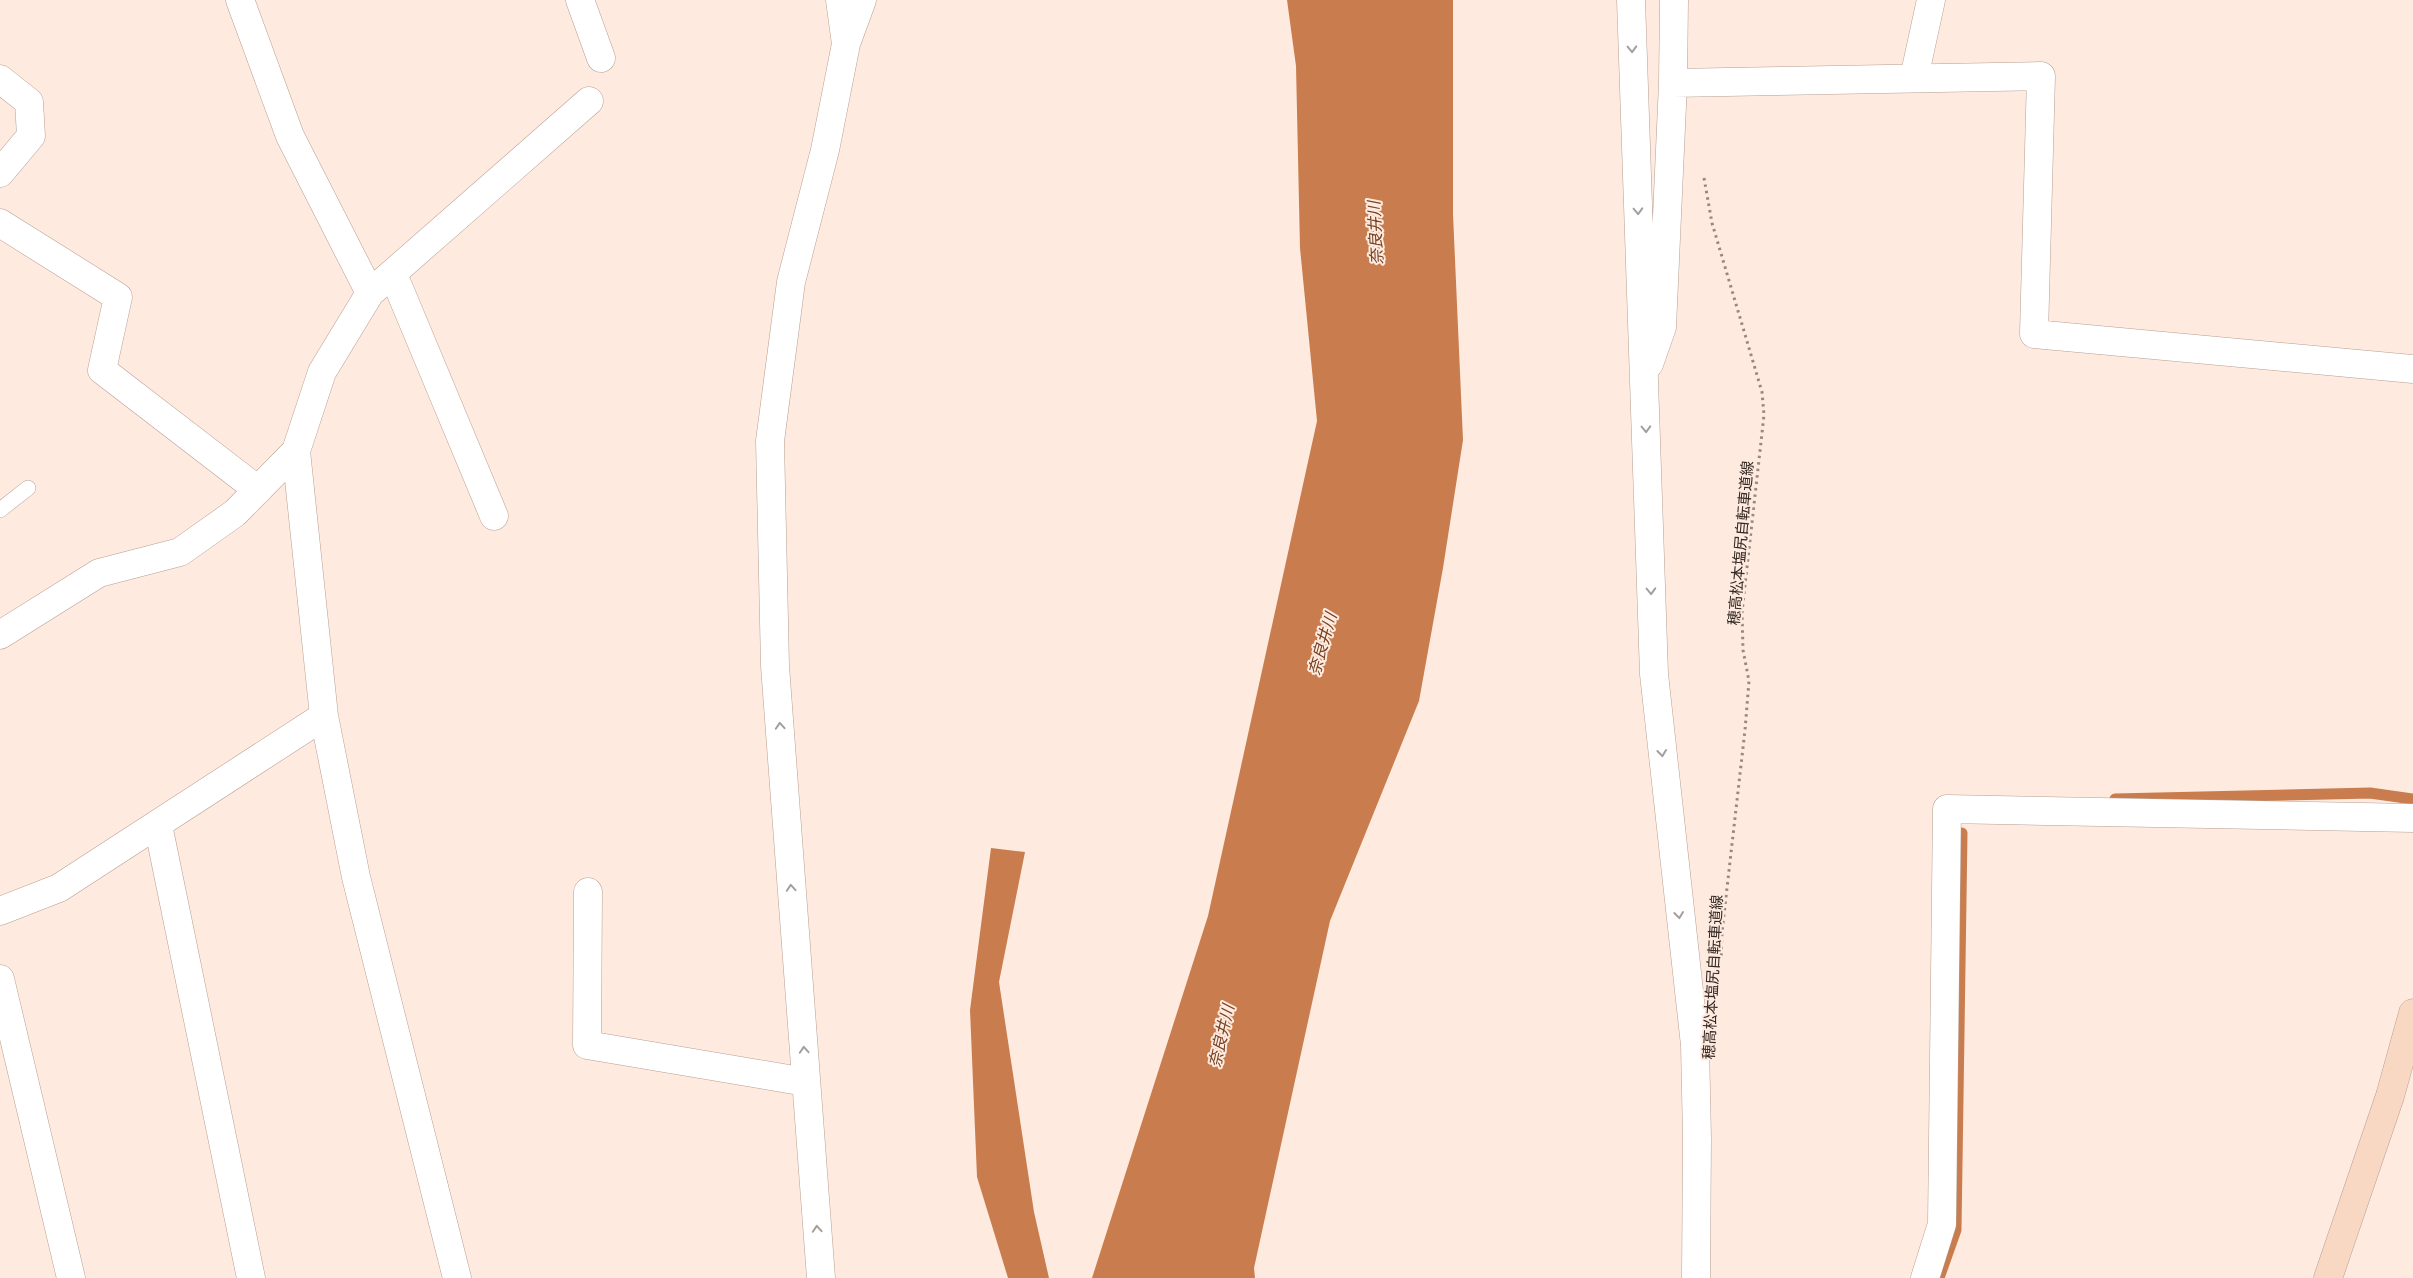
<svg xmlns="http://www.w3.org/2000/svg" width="2413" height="1278" viewBox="0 0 2413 1278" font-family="'Golos Text','Noto Sans JP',sans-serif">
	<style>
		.water { fill: #c97d4e }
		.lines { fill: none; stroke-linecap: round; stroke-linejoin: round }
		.stream { stroke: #c97d4e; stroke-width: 11 }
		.lane-casing { stroke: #b79f92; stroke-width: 16 }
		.street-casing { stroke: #b79f92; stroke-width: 29 }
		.secondary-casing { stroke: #b79f92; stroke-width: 29 }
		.path { stroke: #988980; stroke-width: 3; stroke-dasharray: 2.5 4; stroke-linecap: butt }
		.lane { stroke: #fff; stroke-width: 15 }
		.street { stroke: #fff; stroke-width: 28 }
		.secondary { stroke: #f9d8c3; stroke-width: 28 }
		.oneway { stroke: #a39f9c }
		.labels { text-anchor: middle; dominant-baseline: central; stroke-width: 4; stroke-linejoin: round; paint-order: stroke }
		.street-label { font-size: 15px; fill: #322923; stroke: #ffeadf }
		.water-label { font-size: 16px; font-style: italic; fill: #754120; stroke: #ffeadf }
	</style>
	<rect width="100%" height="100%" fill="#ffeadf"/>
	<path class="water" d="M1287,0H1453V214L1463,440L1443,568L1419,701L1330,921L1254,1268L1255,1278H1092L1208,916L1317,421L1300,248L1296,66Z
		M991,848L1025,852L999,982L1034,1212L1049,1278H1008L977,1177L970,1010Z"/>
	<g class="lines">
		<path class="stream" d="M2115,799L2370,793L2413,799
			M1939,1278L1956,1230L1962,833"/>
		<defs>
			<path id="lane" d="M0,510L28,488"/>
			<path id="street" d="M240,0L290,136L370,293L322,372L296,451L324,716L356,877L457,1278
				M580,0L601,58
				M1631,0L1654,674L1695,1045L1697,1138L1696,1278
				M847,41L862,0
				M1914,78L1931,0
				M0,79L29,102L31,136L0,173
				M1673,83L2041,76L2034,334L2413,369
				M0,223L118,297L102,370L258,490
				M393,274L494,516
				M370,293L589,101
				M1649,364L1662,327L1673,83L1674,0
				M0,635L99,573L180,552L235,513L296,451
				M158,825L251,1278
				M588,892L587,1045L806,1082
				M0,911L59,888L324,716
				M0,979L71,1278
				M821,1278L775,666L770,441L791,282L825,150L846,44L840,0
				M1925,1278L1942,1224L1947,809L2413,818"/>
			<path id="secondary" d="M2328,1278L2390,1096L2413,1013"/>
		</defs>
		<use href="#lane" class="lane-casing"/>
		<use href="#street" class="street-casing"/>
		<use href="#secondary" class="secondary-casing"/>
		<path class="path" d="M1704,178L1712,223L1762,392L1764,415L1742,612L1743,650L1749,681L1745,730L1722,932L1721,958"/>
		<use href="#lane" class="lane"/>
		<use href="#street" class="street"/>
		<use href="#secondary" class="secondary"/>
	</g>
	<defs><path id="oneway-chevron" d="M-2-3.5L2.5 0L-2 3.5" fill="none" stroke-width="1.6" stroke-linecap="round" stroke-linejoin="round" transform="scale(1.25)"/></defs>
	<g class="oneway">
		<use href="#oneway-chevron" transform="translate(1632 49) rotate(88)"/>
		<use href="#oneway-chevron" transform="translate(1638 211) rotate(88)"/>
		<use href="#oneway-chevron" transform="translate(1646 429) rotate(88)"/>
		<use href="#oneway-chevron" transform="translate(1651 591) rotate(88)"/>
		<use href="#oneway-chevron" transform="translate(780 726) rotate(-94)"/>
		<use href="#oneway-chevron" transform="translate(1662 753) rotate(84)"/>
		<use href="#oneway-chevron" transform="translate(791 888) rotate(-94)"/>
		<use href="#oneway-chevron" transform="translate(1679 915) rotate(83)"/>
		<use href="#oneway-chevron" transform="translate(804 1050) rotate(-94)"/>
		<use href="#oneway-chevron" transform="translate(817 1229) rotate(-94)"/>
	</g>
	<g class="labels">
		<g class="street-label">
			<text transform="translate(1740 543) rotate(-85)">穂高松本塩尻自転車道線</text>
			<text transform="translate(1712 977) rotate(-87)">穂高松本塩尻自転車道線</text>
		</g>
		<g class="water-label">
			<text transform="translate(1375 233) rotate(-93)">奈良井川</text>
			<text transform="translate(1322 644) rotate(-74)">奈良井川</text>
			<text transform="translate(1221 1036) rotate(-77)">奈良井川</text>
		</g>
	</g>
</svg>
